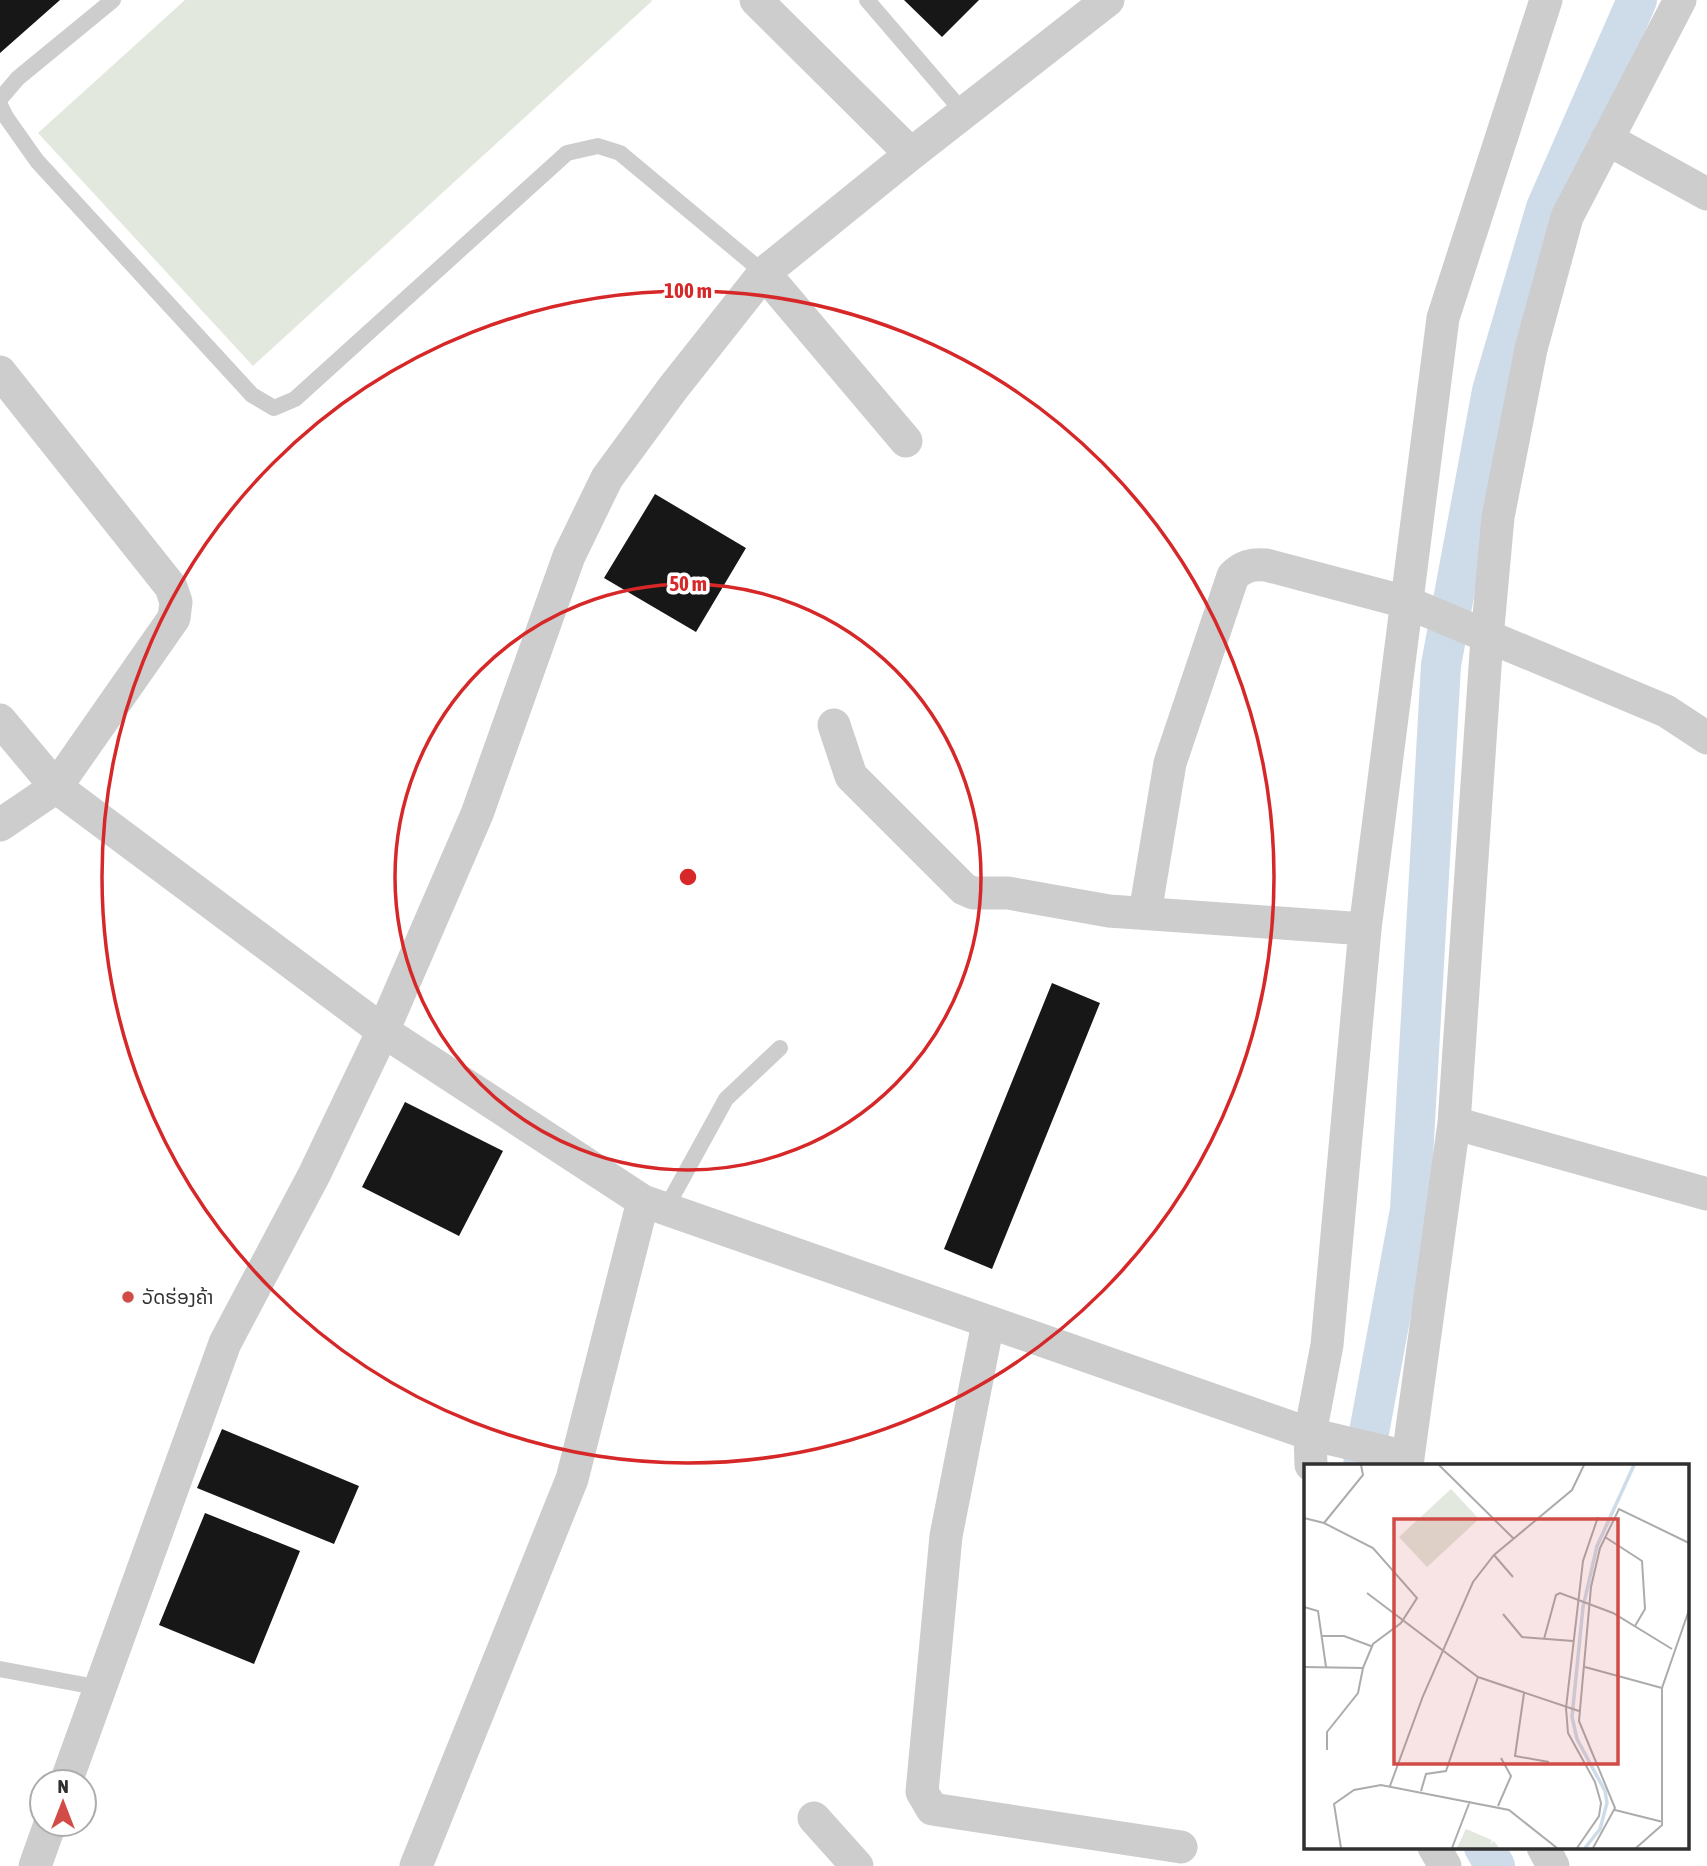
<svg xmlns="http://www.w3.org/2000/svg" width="1707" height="1866" viewBox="0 0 1707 1866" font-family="'Asap Condensed','Noto Sans Lao',sans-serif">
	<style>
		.green { fill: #e2e8dd }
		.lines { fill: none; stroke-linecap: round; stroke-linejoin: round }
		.canal { stroke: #cedce9; stroke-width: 40 }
		.building { fill: #171717 }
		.lane { stroke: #cdcdcd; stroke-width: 16 }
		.street { stroke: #cdcdcd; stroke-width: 33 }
		.ring { fill: none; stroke: #d62828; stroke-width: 3.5 }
		.poi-dot { fill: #d24c47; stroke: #fff; stroke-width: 2.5 }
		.labels { text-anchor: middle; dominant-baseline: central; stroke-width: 7; stroke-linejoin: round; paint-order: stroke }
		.poi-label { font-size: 19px; fill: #303030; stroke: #fff; text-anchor: start }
		.inset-river { fill: none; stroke: #cedce9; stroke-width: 3.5 }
		.inset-road { fill: none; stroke: #acacac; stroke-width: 2 }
		.view { fill: #d24c47; fill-opacity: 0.15; stroke: #d24c47; stroke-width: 3.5 }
		.inset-edge { fill: none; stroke: #303030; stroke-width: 3.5 }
		.centre { fill: #d62828; stroke: #fff; stroke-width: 3.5 }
		.ring-label { font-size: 21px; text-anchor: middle; font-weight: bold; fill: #d62828; stroke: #fff; stroke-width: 7; stroke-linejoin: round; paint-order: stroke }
	</style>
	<rect width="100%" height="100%" fill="#fff"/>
	<path class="green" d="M185,0H651L652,1L253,366L38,133Z"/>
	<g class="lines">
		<path class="canal" d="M1363,1465L1410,1210L1441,665L1492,391L1546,208L1637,0
			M1484,1847L1495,1866"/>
	</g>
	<path class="building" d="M0,0H60L0,53Z
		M904,0H979L942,37Z
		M655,494L746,548L696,632L604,578Z
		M1052,983L1100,1003L992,1269L944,1249Z
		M405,1102L503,1151L459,1236L362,1187Z
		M222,1429L359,1486L334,1544L197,1488Z
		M205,1513L300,1551L254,1664L159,1625Z"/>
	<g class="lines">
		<path class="lane" d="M867,0L964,113
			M0,99L18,78L113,0
			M0,105L6,117L37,161L252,395L274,408L295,399L567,153L598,146L620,153L764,273
			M665,1210L726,1099L780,1048
			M0,1669L101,1688"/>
		<path class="street" d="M756,0L911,154
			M1607,139L1707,194
			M764,273L906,441
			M0,372L171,587L176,602L174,618L56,787L0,825
			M0,720L56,787L383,1031L643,1201L1310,1434L1407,1457
			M834,725L851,776L964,889L973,893H1008L1109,911L1365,929
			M1145,913L1170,763L1233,576C1243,566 1252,564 1266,565L1406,602L1666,711L1707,738
			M1454,1123L1707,1194
			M988,1323L946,1536L922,1792L932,1809L1181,1847
			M1311,1465L1310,1434L1327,1345L1365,929L1443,318L1546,0
			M1407,1465L1454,1123L1487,638L1498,517L1531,349L1567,217L1680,0
			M66,1782L225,1343L314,1175L383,1031L477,814L569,556L607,478L673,388L764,273L911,154L1108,0
			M814,1818L857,1866
			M1434,1847L1445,1866
			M1543,1847L1553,1866
			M35,1866L50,1824
			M416,1866L572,1479L643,1201"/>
	</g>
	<g class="ring">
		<circle cx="688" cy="877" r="293"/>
		<circle cx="688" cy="877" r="586"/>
	</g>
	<circle class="poi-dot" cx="128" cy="1297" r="7"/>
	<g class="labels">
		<g class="poi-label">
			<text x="142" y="1297">ວັດຮ່ອງຄ້າ</text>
		</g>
	</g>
	<g transform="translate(1304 1464)">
		<rect width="385" height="385" fill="#fff"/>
		<path d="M147,25L175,55L123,103L95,73ZM162,365L188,376L186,380L190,377L195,384H153Z" fill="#e2e8dd"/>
		<path class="inset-river" d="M281,384L296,365L303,339L301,327L273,275L268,253L279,143L293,82L330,1"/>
		<path class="inset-road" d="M135,1L210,75M0,54L20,59L69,84L113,134L97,159L69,180L59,204L0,203M20,59L59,11L57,1M301,73L338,97L341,145L331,162M190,91L209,113M63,129L174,213L275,247M0,143L14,147L22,203M199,150L218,173L269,177M18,172H40L67,182M240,175L252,131L256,129L309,149L368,185M281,203L358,224M220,229L211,292L245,298M23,286V268L54,229L59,204M86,322L119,232L169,118L190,91L268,26L280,1M117,327L122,310L142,307L174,213M194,342L207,312L197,294M311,346L359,358M37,384L30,340L50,326L77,321L205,346L253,384M148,384L166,337M273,384L295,352L297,339L291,318L264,269L262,244L279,97L294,53M289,384L311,344L275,257L287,123L296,84L315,45L385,79M332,384L358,361V224L385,146"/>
		<path class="view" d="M90,55H314V300H90Z"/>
		<rect width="385" height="385" class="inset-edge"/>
	</g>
	<circle cx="688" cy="877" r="10" class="centre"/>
	<g class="ring-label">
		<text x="688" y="298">100 m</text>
		<text x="688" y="591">50 m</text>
	</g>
	<g transform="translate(63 1803)"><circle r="33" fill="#ffffff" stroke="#acacac" stroke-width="2"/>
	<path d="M0-5L12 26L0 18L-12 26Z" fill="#d24c47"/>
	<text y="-10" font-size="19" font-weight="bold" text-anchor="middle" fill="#303030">N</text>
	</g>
</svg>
